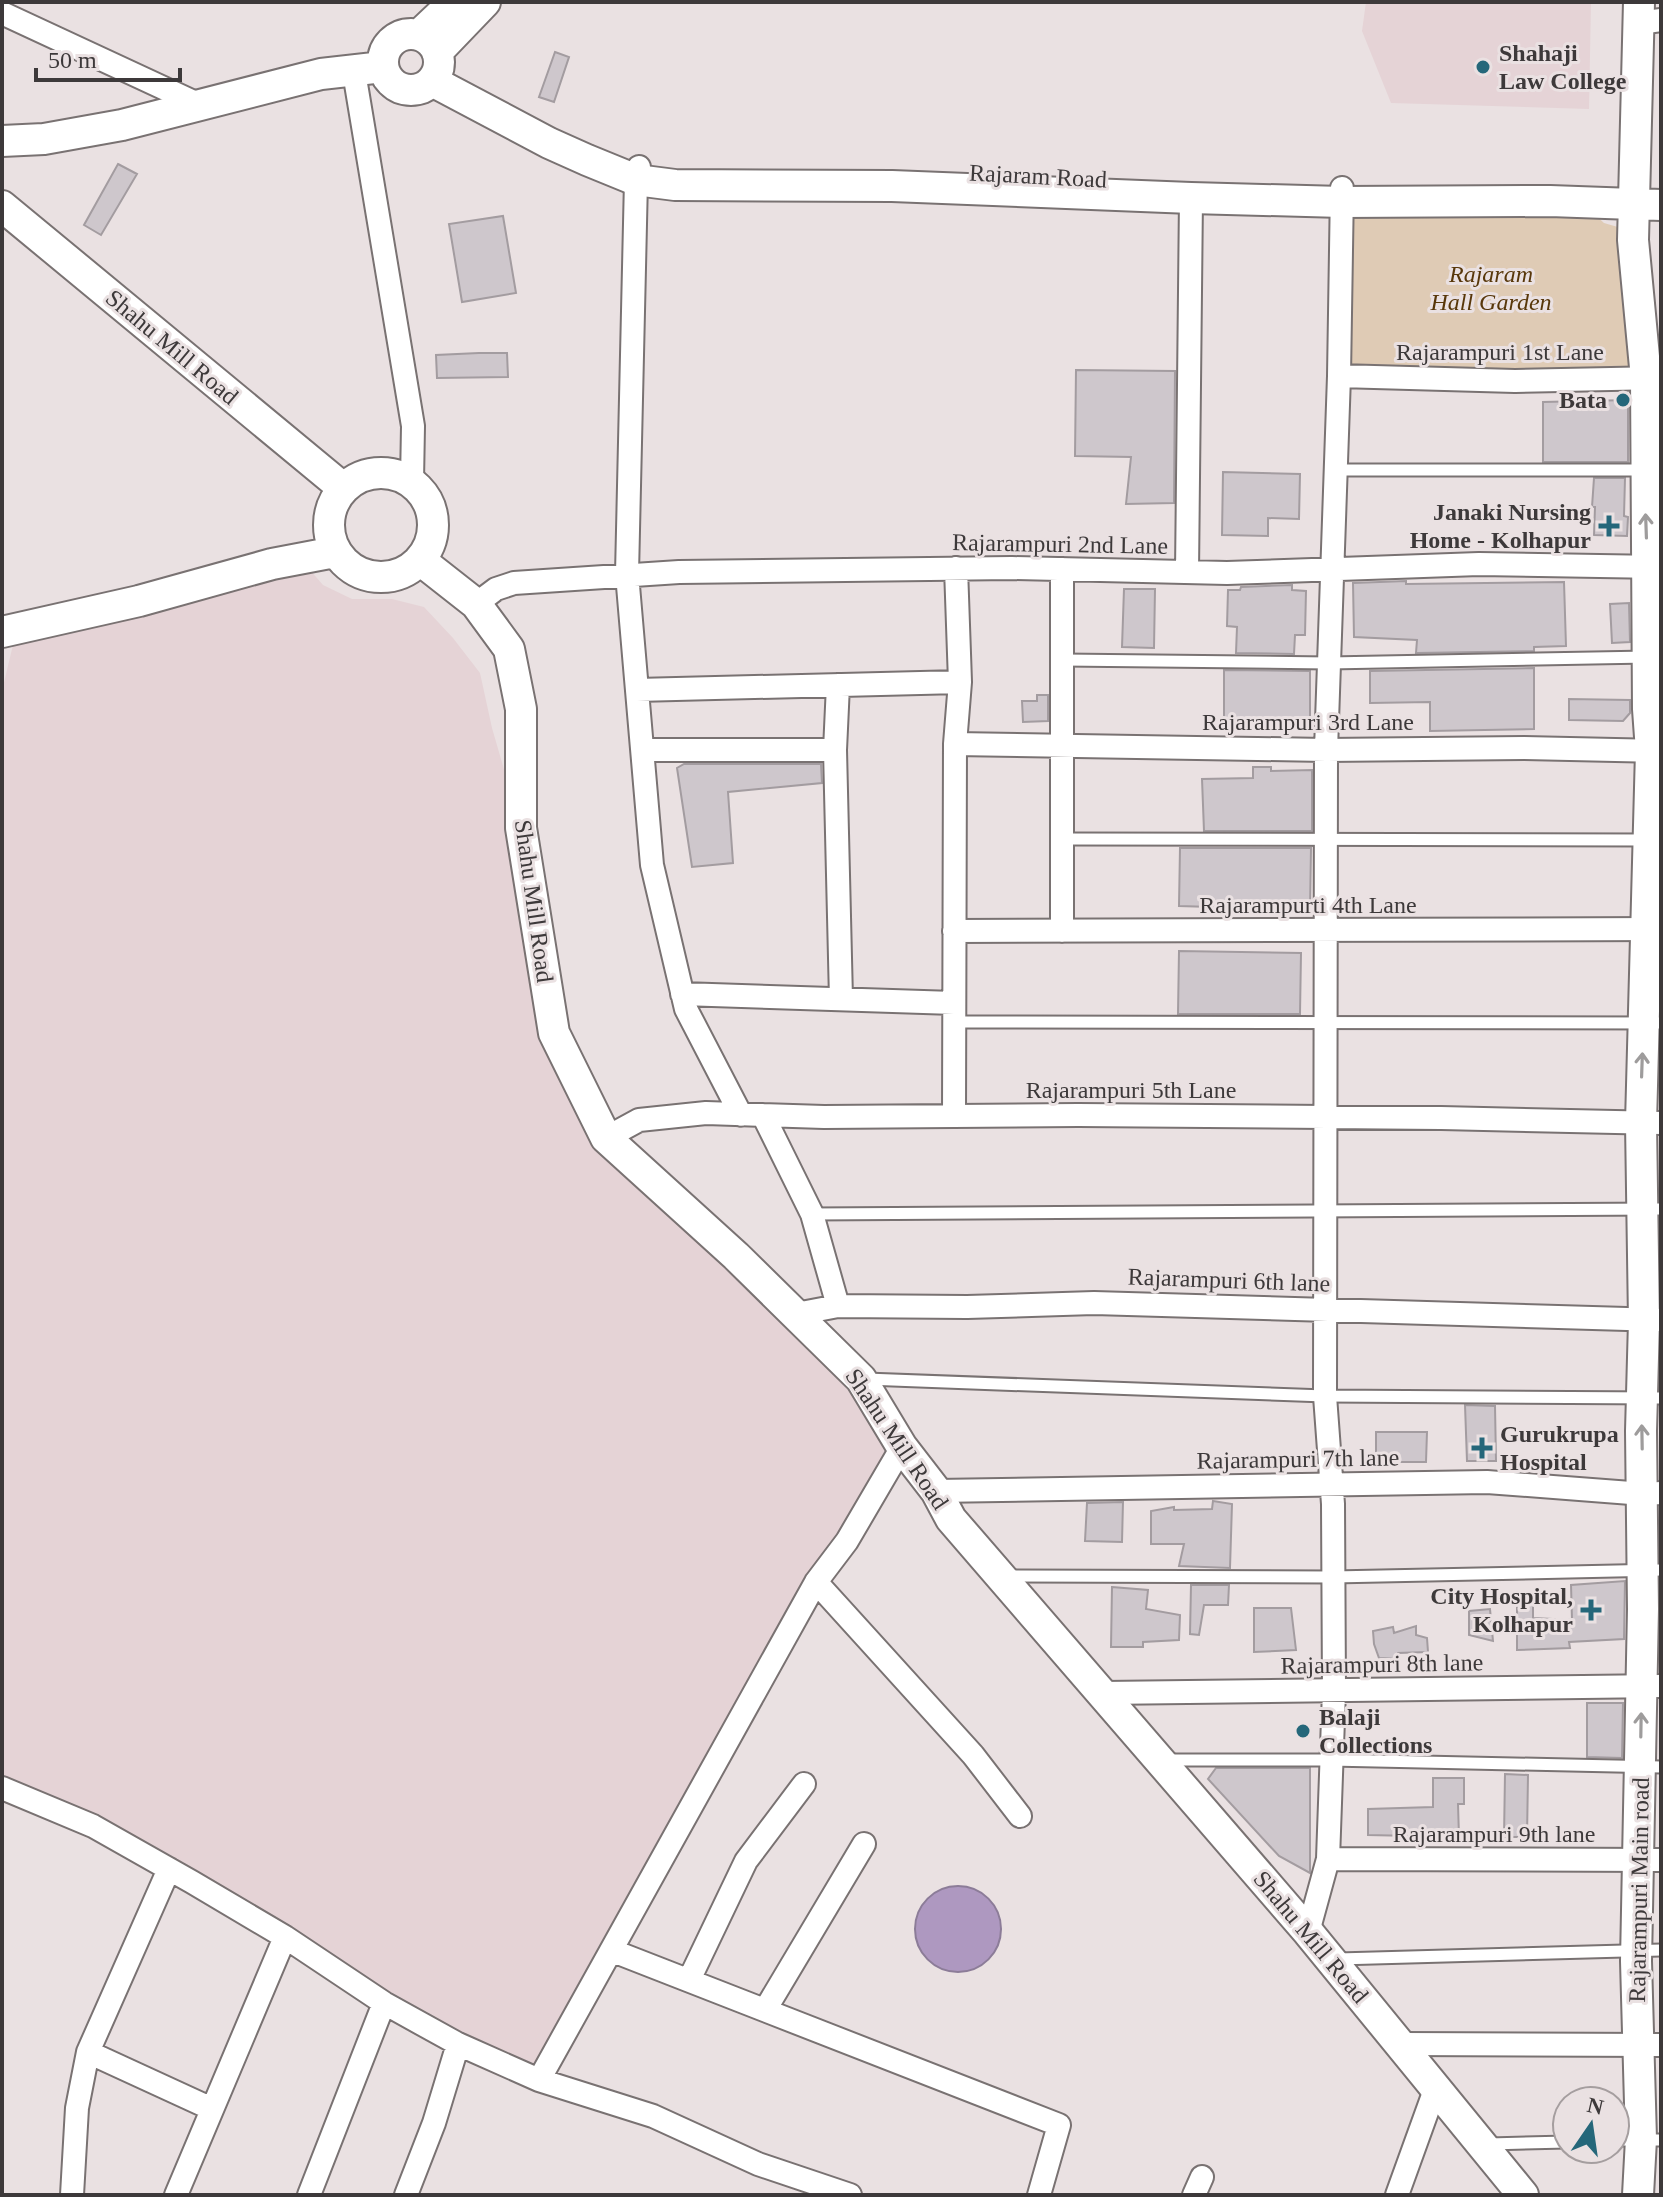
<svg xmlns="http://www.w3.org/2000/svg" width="1663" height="2197" viewBox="0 0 1663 2197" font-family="'Times New Roman',serif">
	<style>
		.built { fill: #e5d3d6 }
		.green { fill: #dfcbb5 }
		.water { fill: #ae98c0; stroke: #8c7c98; stroke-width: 2 }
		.building { fill: #cec7cc; stroke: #a39ca0; stroke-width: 2 }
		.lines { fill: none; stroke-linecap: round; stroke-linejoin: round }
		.lane-casing { stroke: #797272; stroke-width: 15 }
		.street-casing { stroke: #797272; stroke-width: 26 }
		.secondary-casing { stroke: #797272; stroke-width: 34 }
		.lane { stroke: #fff; stroke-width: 11 }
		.street { stroke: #fff; stroke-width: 22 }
		.secondary { stroke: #fff; stroke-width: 30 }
		.oneway { stroke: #9e9c9c }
		.poi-dot { fill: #25677a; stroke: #eae1e2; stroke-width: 3 }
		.labels { text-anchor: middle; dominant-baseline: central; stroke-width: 6; stroke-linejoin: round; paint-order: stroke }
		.poi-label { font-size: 24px; font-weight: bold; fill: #3d393a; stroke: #eae1e2; text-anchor: start }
		.street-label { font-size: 24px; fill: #3d393a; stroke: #eae1e2 }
		.park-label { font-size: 24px; font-style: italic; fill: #58370a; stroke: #eae1e2 }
	</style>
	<rect width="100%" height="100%" fill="#eae1e2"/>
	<path class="built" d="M1366,2H1591L1589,109L1391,103L1362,31Z
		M303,562L323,585L352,599H392L424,607L453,638L480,673L492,728L521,828L554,1033L603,1131L736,1256L902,1447L539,2080L219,1898L2,1788V691L17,628Z"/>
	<path class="green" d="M1352,205L1592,212L1604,223L1628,230L1635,368L1498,370L1348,366Z"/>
	<path class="water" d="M915 1929a43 43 0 1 1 86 0a43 43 0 1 1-86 0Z"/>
	<path class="building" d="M555,52L569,57L554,102L539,97Z
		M118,164L137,174L101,235L84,225Z
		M503,216L516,293L462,302L449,224Z
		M479,353H507L508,377L437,378L436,355Z
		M1076,370L1175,371L1174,503L1126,504L1131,457L1075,456Z
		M1628,400V462H1543V402Z
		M1223,472L1300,474L1299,519L1268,518V536L1222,535Z
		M1594,478H1625L1624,516L1628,517L1627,536L1594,535L1595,507H1592Z
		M1406,581V584L1564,582L1566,646L1534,647V651L1416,653L1417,640L1354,637L1353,583Z
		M1292,585V590L1306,591L1305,635H1295L1294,654L1236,653L1237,627L1227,626L1228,590H1240L1241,587Z
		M1124,589H1155L1154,648L1122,647Z
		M1629,603L1630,642L1612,643L1610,604Z
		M1534,668V729L1430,731V702L1370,703V671Z
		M1224,670L1310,671V716L1298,729L1224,728Z
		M1037,695H1048V721L1023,722L1022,701H1037Z
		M1569,699L1630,700V713L1623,721L1569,720Z
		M684,764H821L822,783L728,792L733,863L692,867L677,768Z
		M1253,767H1271V771L1312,770V831H1204L1202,779L1253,778Z
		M1180,848H1311L1310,910L1179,906Z
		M1179,951L1301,953L1300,1014H1178Z
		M1465,1405L1495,1406L1496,1461H1467Z
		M1376,1432H1427L1426,1462H1376Z
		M1213,1501L1232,1504L1230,1568L1179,1566L1184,1544H1151V1511L1174,1507V1510L1212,1509Z
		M1123,1502L1122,1542L1085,1541L1087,1503Z
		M1625,1581L1624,1639L1569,1642L1570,1648L1517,1650V1598L1533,1597V1618L1572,1620L1571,1585Z
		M1191,1585H1229L1228,1605H1204L1199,1635L1190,1634Z
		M1112,1587L1148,1590L1146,1609L1180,1615L1179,1640L1143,1642V1647H1111Z
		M1254,1608H1291L1296,1650L1254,1652Z
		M1490,1609L1493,1641L1469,1635V1611Z
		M1416,1626V1635L1427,1638L1428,1652L1398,1653V1659L1379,1658L1374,1644L1373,1631L1393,1627L1394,1633Z
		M1587,1703H1623L1622,1758L1587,1757Z
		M1216,1768H1310V1873L1279,1856L1208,1779Z
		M1505,1774L1528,1775L1527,1837H1504Z
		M1433,1778H1464V1804H1458L1459,1837L1368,1835V1809L1433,1807Z"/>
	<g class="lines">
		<defs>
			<path id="lane" d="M1335,470H1647
				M1063,660L1329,663L1648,657
				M1062,839L1648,840
				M954,1022L1661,1023
				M812,1214L1661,1209
				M866,1379L1325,1396L1661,1398
				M1006,1576L1333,1577L1661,1570
				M1166,1760H1330L1661,1767
				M1338,1959L1661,1950
				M1615,2140H1661
				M1489,2144L1567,2142"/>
			<path id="street" d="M2,13L200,105
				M1639,23L1661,20
				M354,72L413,426L412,481
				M639,167L636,180L627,574L652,865L686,1009L741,1115
				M1339,376L1515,381L1661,378
				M1187,572L1191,198
				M476,604L496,589L514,583L679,572L1012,568L1227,573L1479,564L1660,567
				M838,685L835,750L841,999
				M637,690L960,682
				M955,744L1326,750L1524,748L1661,751
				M643,750H835
				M954,931L1661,929
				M1062,931V569
				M682,994L954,1003
				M763,1115L812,1214L838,1306
				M954,1116L955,744L960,682L956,568
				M606,1138L639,1120L706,1113L824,1117L1078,1115L1441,1118L1661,1123
				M796,1314L838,1306L967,1307L1094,1303L1661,1320
				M936,1491L1487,1482L1644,1494L1661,1493
				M816,1582L973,1755L1020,1816
				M1103,1693L1661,1686
				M2,1788L93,1826L192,1882L285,1937L384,2003L458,2044L539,2080L653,2116L758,2164L850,2195
				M1328,1859L1661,1860
				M1308,1932L1328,1859L1334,1691L1333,1504L1325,1396L1326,750L1339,376L1342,188
				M613,1951L1059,2125L1039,2195
				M689,1980L746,1861L804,1784
				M765,2010L864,1844
				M1402,2044L1661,2045
				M88,2052L212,2109
				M539,2080L816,1582L847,1541L902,1447
				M72,2195L77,2108L88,2052L169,1869
				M176,2195L285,1937
				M309,2195L384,2003
				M406,2195L434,2123L458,2044
				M1194,2195L1202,2177
				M1397,2195L1436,2087"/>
			<path id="secondary" d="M383 62a28 28 0 1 1 56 0a28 28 0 1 1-56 0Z
				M419,35L454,2
				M437,52L485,2
				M432,81L549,143L587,160L636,180L675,185L892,186L1191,198L1342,202L1550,201L1661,205
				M2,141L44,139L122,125L321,74L383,67
				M2,206L343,488
				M329 525a52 52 0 1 1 104 0a52 52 0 1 1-104 0Z
				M420,560L476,604L509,649L521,709V828L554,1033L606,1138L736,1256L861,1379L902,1447L936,1491L951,1519L1308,1932L1523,2195
				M2,632L139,601L272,564L335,552
				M1638,2195L1641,2139L1636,1961L1643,1609L1641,1431L1644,1321L1641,1123L1651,751L1648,709L1646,378L1633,240L1639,2"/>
		</defs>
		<use href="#lane" class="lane-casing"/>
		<use href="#street" class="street-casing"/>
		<use href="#secondary" class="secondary-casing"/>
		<use href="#lane" class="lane"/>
		<use href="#street" class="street"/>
		<use href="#secondary" class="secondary"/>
	</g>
	<defs><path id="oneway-shaft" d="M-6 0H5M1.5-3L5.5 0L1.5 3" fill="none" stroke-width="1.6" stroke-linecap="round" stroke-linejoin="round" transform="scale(2)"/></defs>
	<g class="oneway">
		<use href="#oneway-shaft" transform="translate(1646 526) rotate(-92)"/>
		<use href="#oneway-shaft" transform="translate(1642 1065) rotate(-88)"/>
		<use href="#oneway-shaft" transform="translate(1642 1437) rotate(-91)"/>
		<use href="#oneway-shaft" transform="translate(1641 1725) rotate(-89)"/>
	</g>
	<g class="poi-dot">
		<circle cx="1483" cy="67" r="8"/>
		<circle cx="1623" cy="400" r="8"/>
		<path d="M1605 514h8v8h8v8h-8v8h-8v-8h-8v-8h8z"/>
		<path d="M1478 1436h8v8h8v8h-8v8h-8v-8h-8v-8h8z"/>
		<path d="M1587 1598h8v8h8v8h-8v8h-8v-8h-8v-8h8z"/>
		<circle cx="1303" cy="1731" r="8"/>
	</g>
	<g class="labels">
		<g class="poi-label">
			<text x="1499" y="53">Shahaji<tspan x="1499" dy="28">Law College</tspan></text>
			<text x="1607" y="400" text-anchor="end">Bata</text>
			<text x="1591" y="512" text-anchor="end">Janaki Nursing<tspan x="1591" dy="28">Home - Kolhapur</tspan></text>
			<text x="1500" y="1434">Gurukrupa<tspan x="1500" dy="28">Hospital</tspan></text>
			<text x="1573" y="1596" text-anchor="end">City Hospital,<tspan x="1573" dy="28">Kolhapur</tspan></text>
			<text x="1319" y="1717">Balaji<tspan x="1319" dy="28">Collections</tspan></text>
		</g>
		<g class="street-label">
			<text transform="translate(1038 176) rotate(3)">Rajaram Road</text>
			<text transform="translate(172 347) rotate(40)">Shahu Mill Road</text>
			<text x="1500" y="352">Rajarampuri 1st Lane</text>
			<text transform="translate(1060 544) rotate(1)">Rajarampuri 2nd Lane</text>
			<text x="1308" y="722">Rajarampuri 3rd Lane</text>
			<text transform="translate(534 901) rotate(82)">Shahu Mill Road</text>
			<text x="1308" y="905">Rajarampurti 4th Lane</text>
			<text x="1131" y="1090">Rajarampuri 5th Lane</text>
			<text transform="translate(1229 1280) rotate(2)">Rajarampuri 6th lane</text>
			<text transform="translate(897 1439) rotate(56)">Shahu Mill Road</text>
			<text transform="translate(1298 1459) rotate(-1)">Rajarampuri 7th lane</text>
			<text transform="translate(1382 1664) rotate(-1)">Rajarampuri 8th lane</text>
			<text x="1494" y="1834">Rajarampuri 9th lane</text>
			<text transform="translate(1639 1890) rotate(-89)">Rajarampuri Main road</text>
			<text transform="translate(1311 1937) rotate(50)">Shahu Mill Road</text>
		</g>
		<g class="park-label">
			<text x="1491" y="274">Rajaram<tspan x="1491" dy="28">Hall Garden</tspan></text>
		</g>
	</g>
	<rect width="1663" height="2197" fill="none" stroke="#3d393a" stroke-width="8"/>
	<g transform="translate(1591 2125) rotate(13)"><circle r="38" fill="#eae1e2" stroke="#a59e9f" stroke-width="2"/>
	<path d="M0-6L14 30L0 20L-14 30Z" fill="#25677a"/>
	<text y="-12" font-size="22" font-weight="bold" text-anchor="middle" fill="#3d393a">N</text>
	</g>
	<path d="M36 68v12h144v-12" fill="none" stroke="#3d393a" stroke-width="4"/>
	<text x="48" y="68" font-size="24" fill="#3d393a" stroke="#eae1e2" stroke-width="6" paint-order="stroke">50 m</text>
</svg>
